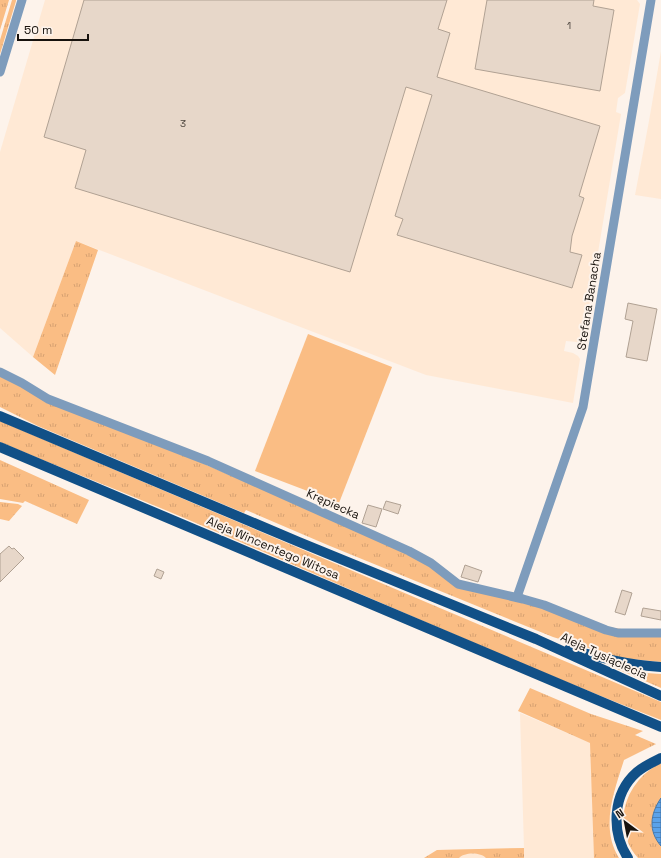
<svg xmlns="http://www.w3.org/2000/svg" width="661" height="858" viewBox="0 0 661 858" font-family="'Space Grotesk',sans-serif">
	<style>
		.built { fill: #ffe9d5 }
		.grass { fill: url(#grass-tufts) }
		.garden { fill: #fabd84 }
		.water { fill: url(#water-rules); stroke: #4677a8 }
		.building { fill: #e7d7c9; stroke: #b0a193 }
		.lines { fill: none; stroke-linecap: round; stroke-linejoin: round }
		.minor { stroke: #7e9cbc; stroke-width: 9 }
		.primary { stroke: #115087; stroke-width: 10 }
		.labels { text-anchor: middle; dominant-baseline: central; stroke-width: 4; stroke-linejoin: round; paint-order: stroke }
		.number-label { font-size: 10px; fill: #4b433c }
		.street-label { font-size: 12px; fill: #17120d; stroke: #fdf3eb }
	</style>
	<defs>
		<pattern id="grass-tufts" width="24" height="20" patternUnits="userSpaceOnUse"><rect width="24" height="20" fill="#fabd84"/><path d="M3 7l-1-3M5 7V3M7 7l1-3M15 17l-1-3M17 17v-4M19 17l1-3" fill="none" stroke="#d6a171"/></pattern>
		<pattern id="water-rules" width="6" height="5" patternUnits="userSpaceOnUse"><rect width="6" height="5" fill="#5aa2ea"/><path d="M0 2.5h6" fill="none" stroke="#4983bc"/></pattern>
	</defs>
	<rect width="100%" height="100%" fill="#fdf3eb"/>
	<path class="built" d="M45,0H637L640,4L625,93L618,98L616,112L621,114L584,337L582,340L577,342L566,341L564,351L573,353L578,356L580,359L573,403L426,375L76,241L33,357L0,328V152Z
		M661,51V199L635,195L649,121Z
		M520,713L591,743L594,858H424L437,850L524,848Z"/>
	<path class="grass" d="M0,0H9L0,30Z
		M12,0H16V1L0,54V40Z
		M76,241L98,250L55,375L33,357Z
		M0,375L416,556L452,583L543,608L582,623L661,635V662L621,658L553,637L330,546L246,510L244,513L38,426L0,407Z
		M0,421L661,702V720C495,655 334,581 170,512C113,488 56,466 0,442Z
		M0,460L89,500L77,524L25,501L23,503L0,499Z
		M0,502L18,504L22,506L9,521L0,519Z
		M615,668L646,673L661,674V688Z
		M530,688L591,714L643,731L635,735L656,744L624,760C614,792 600,827 619,858H594L590,743L518,711Z
		M661,763V858H638C610,826 625,781 661,763Z
		M524,848V858H486C481,852 464,852 459,858H424L437,850Z"/>
	<path class="garden" d="M308,334L392,367L339,503L255,471Z"/>
	<path class="water" d="M661,798V846C648,831 650,814 661,798Z"/>
	<path class="building" d="M84,0H447L438,29L450,33L437,77L600,126L579,196L584,198L572,236L570,252L582,255L572,288L397,235L403,219L395,216L432,95L406,87L350,272L75,188L86,150L44,137Z
		M487,0H594L593,6L614,10L600,91L475,69Z
		M628,303L657,309L647,361L626,357L633,321L625,319Z
		M386,501L401,505L398,514L383,509Z
		M368,505L382,509L376,527L362,523Z
		M9,546L12,549L14,548L24,558L0,582V554Z
		M465,565L482,571L478,582L461,577Z
		M157,569L164,572L161,579L154,576Z
		M622,590L632,593L625,615L615,612Z
		M643,608L661,611V620L641,616Z"/>
	<g class="lines">
		<path class="minor" d="M0,72L22,0
			M0,372L22,383L48,399L208,461L409,551L431,563L458,584L523,599L544,605L606,630L618,633H661
			M517,597L583,407L651,0"/>
		<path class="primary" d="M0,416L299,542L536,639L661,696
			M0,447L661,727
			M569,649C601,658 628,665 661,667
			M628,858C611,832 612,794 637,772C644,766 653,762 661,758"/>
	</g>
	<g class="labels">
		<g class="number-label">
			<text x="569" y="25">1</text>
			<text x="183" y="123">3</text>
		</g>
		<g class="street-label">
			<text transform="translate(589 301) rotate(-81)">Stefana Banacha</text>
			<text transform="translate(333 504) rotate(24)">Krępiecka</text>
			<text transform="translate(273 548) rotate(23)">Aleja Wincentego Witosa</text>
			<text transform="translate(604 656) rotate(25)">Aleja Tysiąclecia</text>
		</g>
	</g>
	<g transform="translate(625 822) rotate(328)" stroke="#fdf3eb" stroke-width="3" paint-order="stroke">
	<path d="M0-3L7 15L0 10L-7 15Z" fill="#17120d"/>
	<text y="-6" font-size="11" font-weight="bold" text-anchor="middle" fill="#17120d">N</text>
	</g>
	<path d="M18 34v6h70v-6" fill="none" stroke="#17120d" stroke-width="2"/>
	<text x="24" y="34" font-size="12" fill="#17120d" stroke="#fdf3eb" stroke-width="3" paint-order="stroke">50 m</text>
</svg>
